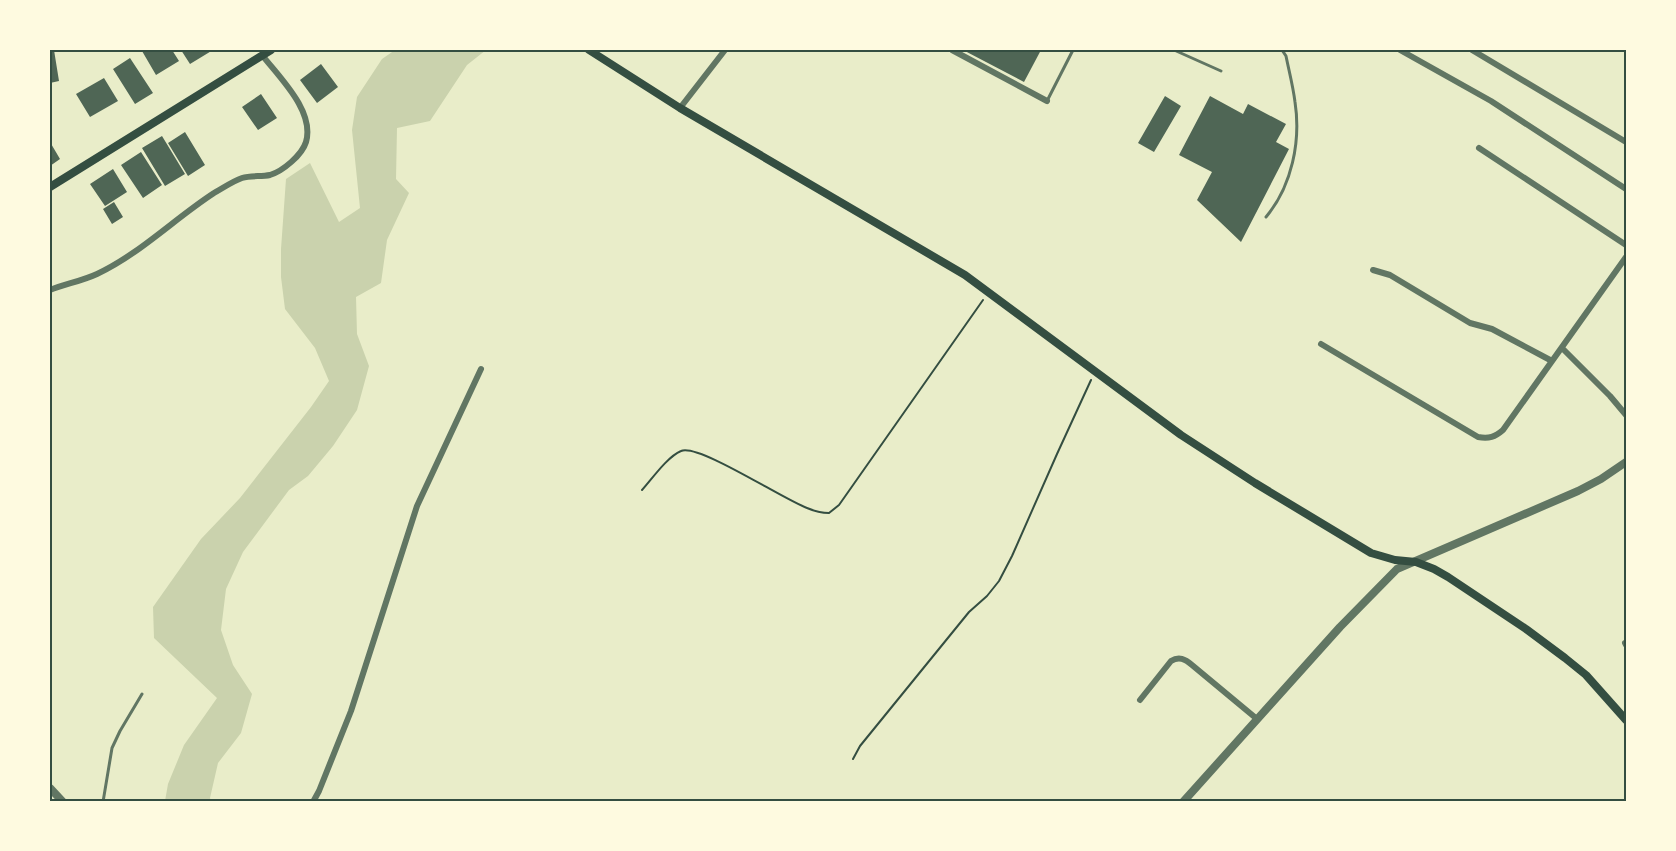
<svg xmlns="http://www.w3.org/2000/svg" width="1676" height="851" viewBox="0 0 1676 851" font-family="'Source Serif 4',serif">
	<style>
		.green { fill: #cad2ad }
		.building { fill: #4f6655 }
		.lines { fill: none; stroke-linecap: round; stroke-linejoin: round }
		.path { stroke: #344e41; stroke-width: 2 }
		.service { stroke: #617663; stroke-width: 3 }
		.minor { stroke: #617663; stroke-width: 6 }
		.tertiary { stroke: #617663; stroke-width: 8 }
		.secondary { stroke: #344e41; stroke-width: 8 }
		.neatline { fill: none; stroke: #344e41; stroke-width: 2 }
	</style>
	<rect width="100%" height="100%" fill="#e9edc9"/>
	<path class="green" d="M395,50H486L467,65L430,121L397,128L396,179L409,193L387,240L381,283L356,297L357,334L369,366L357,410L333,446L308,476L289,490L243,552L226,589L221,630L233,665L252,694L241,733L218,763L210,798L211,801H165L168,784L184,745L217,698L154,638L153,607L201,539L240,498L311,407L329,381L315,348L285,309L281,277V249L286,179L310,163L339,222L360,208L352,130L357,97L382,59Z"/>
	<path class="building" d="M54,50L59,81L50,83V51Z
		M144,50H172L179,61L156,75L142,51Z
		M181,50H213L190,64Z
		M963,50H1041L1024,82Z
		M130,58L153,93L135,104L113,69Z
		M321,64L338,87L317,103L300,80Z
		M104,78L118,101L90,117L76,94Z
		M261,94L277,118L258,130L242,107Z
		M1165,96L1181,106L1154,152L1138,143Z
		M1210,96L1243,114L1248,104L1286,124L1276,142L1289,149L1241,242L1197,200L1212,172L1179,155Z
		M185,132L205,165L188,176L168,143Z
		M162,136L185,174L165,186L142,148Z
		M50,142L60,159L50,166Z
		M141,152L162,185L143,198L121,165Z
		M113,169L127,192L105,206L90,184Z
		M114,202L123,217L112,224L103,209Z"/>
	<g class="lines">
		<path class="path" d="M642,490C652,479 667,457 681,451C698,443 784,500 807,508C814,511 822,513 829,513L839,505L983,300
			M853,759L860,746L969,612L987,596L999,581L1012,556L1057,454L1091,380"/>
		<path class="service" d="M1174,50L1221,71
			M1047,101L1073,50
			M1266,217C1292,186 1301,141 1295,102C1293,86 1289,71 1286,56L1282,50
			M103,802L112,748L120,731L142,694"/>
		<path class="minor" d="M952,50L1047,101
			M1400,50L1491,101L1626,189
			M1472,50L1626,142
			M680,108L725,50
			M1479,148L1626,245
			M1373,270L1390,275L1470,323L1492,329L1552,361
			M50,290C65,284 82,281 97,274C141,253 174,219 214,193C223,188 233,181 242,178C251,175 261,177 270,175C283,171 302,155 306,142C315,111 279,77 262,55
			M1321,344L1478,437C1489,439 1495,437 1503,430L1626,257
			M1562,348L1610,396L1626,415
			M1625,643L1626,645
			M1140,700L1171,661C1179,656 1185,659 1192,665L1257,719
			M313,802L319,791L351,711L417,506L481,369"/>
		<path class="tertiary" d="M50,788L63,802
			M1183,802L1340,627L1397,569L1578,491L1601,479L1626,462"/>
		<path class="secondary" d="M589,50L680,108L965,275L1181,435L1255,483L1371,553L1395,560L1416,562L1434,569L1448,577L1526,629L1565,658L1586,675L1626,720
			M50,187L271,50"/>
	</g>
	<rect width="1676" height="851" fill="none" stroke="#fefae0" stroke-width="102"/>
	<rect x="51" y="51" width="1574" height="749" class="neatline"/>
</svg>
